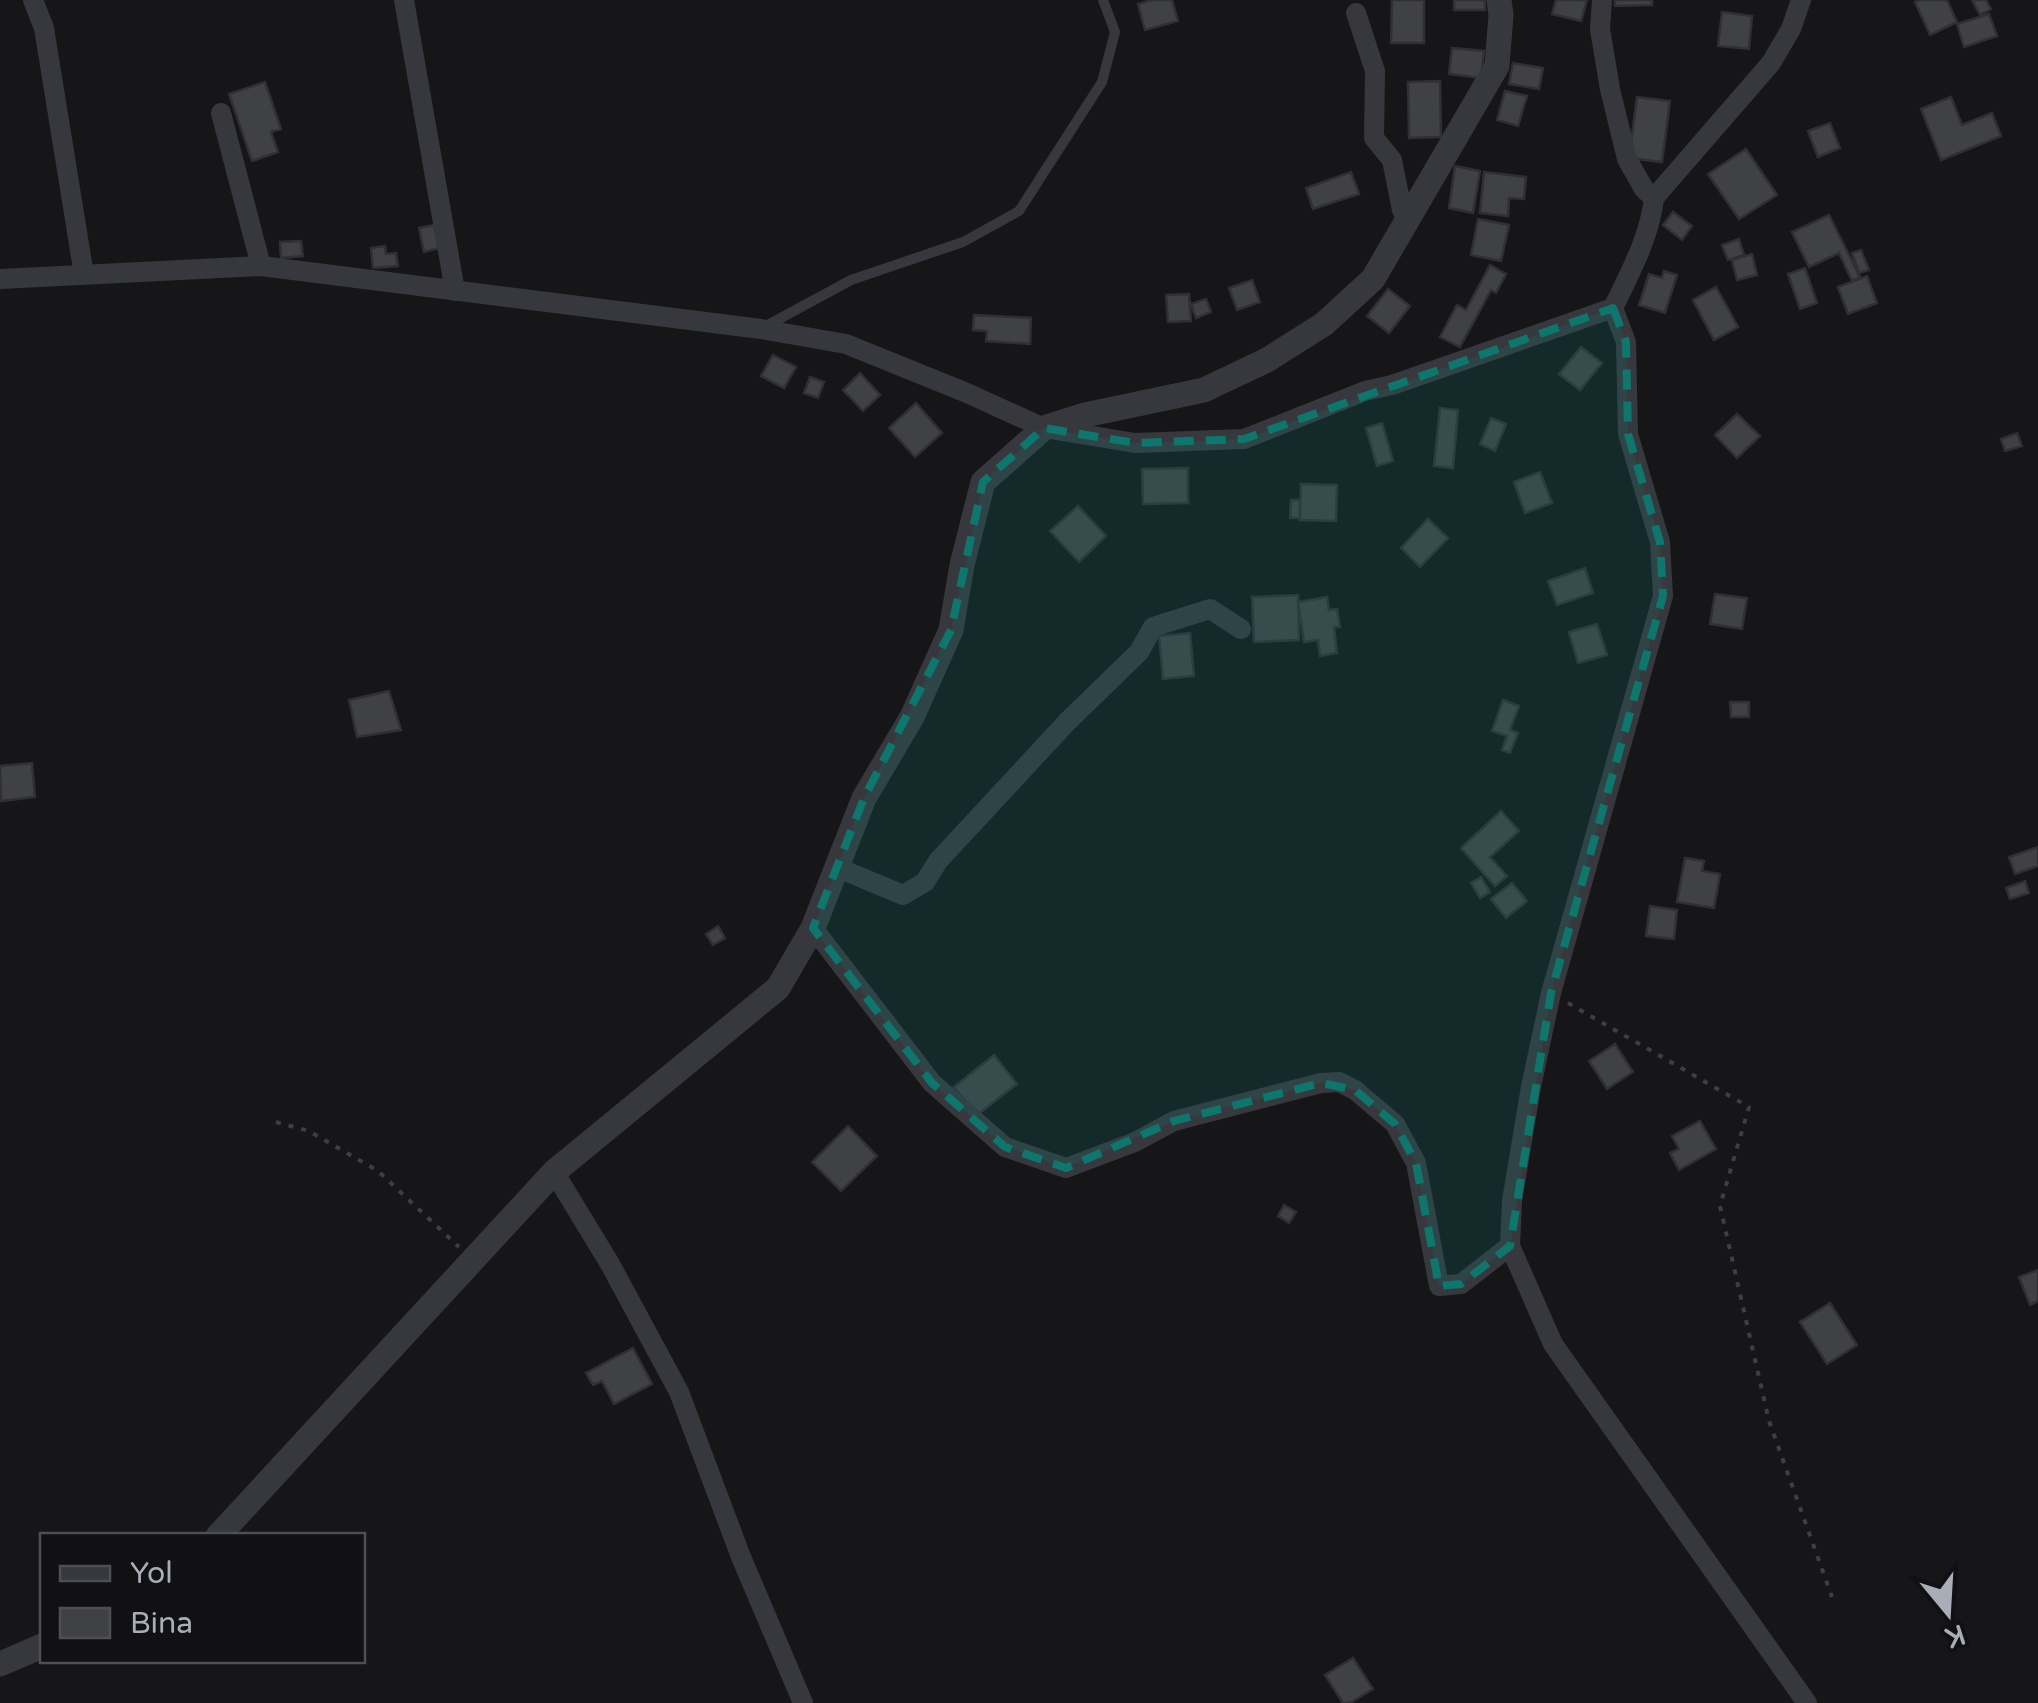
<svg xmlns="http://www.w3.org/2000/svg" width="2038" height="1703" viewBox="0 0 2038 1703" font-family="'Varela Round',sans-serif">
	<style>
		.building { fill: #404145; stroke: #303034; stroke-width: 2.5 }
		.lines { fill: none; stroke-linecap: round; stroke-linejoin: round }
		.path { stroke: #3d3f44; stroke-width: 4; stroke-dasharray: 5 8; stroke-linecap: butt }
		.service { stroke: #37383d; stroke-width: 10 }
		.minor { stroke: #37383d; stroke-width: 20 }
		.tertiary { stroke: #37383d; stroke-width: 25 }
		.marked { fill: #0f766e; fill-opacity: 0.2; stroke: #0f766e; stroke-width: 8; stroke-dasharray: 20 12; stroke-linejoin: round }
	</style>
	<rect width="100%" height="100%" fill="#161618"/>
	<path class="building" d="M1152,0H1172L1178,21L1145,30L1138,4Z
		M1392,0H1424V43H1391Z
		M1454,0H1485V10H1454Z
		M1556,0H1587L1581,21L1552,14Z
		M1615,0H1652V5L1615,6Z
		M1920,0H1947L1957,22L1930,35L1915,2Z
		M1972,0H1986L1991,9L1980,15Z
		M1722,12L1752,16L1749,49L1718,46Z
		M1989,14L1997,36L1964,47L1957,24Z
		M1452,48L1484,51L1481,78L1449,74Z
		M1513,63L1543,68L1539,89L1509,84Z
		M1440,81L1441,137L1409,138L1408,82Z
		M265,82L281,129L271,132L278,152L252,161L229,94Z
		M1505,91L1527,96L1518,126L1497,120Z
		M1637,97L1670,101L1662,162L1629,158Z
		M1951,97L1962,125L1992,113L2001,136L1941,160L1921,109Z
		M1830,123L1840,148L1818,157L1808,131Z
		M1746,149L1777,195L1739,219L1708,174Z
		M1455,166L1480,171L1473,213L1449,208Z
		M1351,172L1359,194L1313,209L1306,188Z
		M1484,172L1526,177L1524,199L1509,198L1508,216L1480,213Z
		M1673,212L1692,226L1682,240L1663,225Z
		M1829,215L1860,277L1852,281L1839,253L1809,267L1792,232Z
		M1478,219L1509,225L1501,261L1471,255Z
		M434,225L439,248L424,252L419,228Z
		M1739,239L1744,255L1728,260L1722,245Z
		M301,241L303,256L281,258L280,242Z
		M385,246L386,254L396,253L398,266L373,268L371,248Z
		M1861,250L1869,270L1859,273L1852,253Z
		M1752,254L1757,275L1737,280L1732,260Z
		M1490,265L1506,274L1496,293L1491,290L1460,347L1440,337L1457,305L1466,310Z
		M1805,268L1817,303L1800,309L1788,274Z
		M1664,271L1677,275L1665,313L1639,305L1649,274L1662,278Z
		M1867,276L1877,303L1848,314L1838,287Z
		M1252,280L1260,302L1237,310L1229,288Z
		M1716,287L1738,327L1714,340L1693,300Z
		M1388,289L1410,306L1389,333L1367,316Z
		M1189,294L1191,321L1168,322L1166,295Z
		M1206,299L1211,312L1196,318L1191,304Z
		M974,315L1031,318L1030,344L986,341L987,331L973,330Z
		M1581,347L1602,363L1580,390L1559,374Z
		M773,355L796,367L784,388L761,376Z
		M860,373L880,395L863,411L843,390Z
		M810,377L824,382L818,398L804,393Z
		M916,403L942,433L915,457L889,428Z
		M1440,408L1458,410L1453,468L1434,466Z
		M1737,414L1760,436L1737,458L1715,435Z
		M1491,418L1506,424L1495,451L1480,444Z
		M1382,423L1393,461L1377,466L1366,428Z
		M2017,433L2022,446L2005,451L2001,439Z
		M1188,468V503L1143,504L1142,469Z
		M1540,472L1552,503L1525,513L1514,482Z
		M1301,484L1337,485L1336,521L1300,520Z
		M1291,500H1300V518H1290Z
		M1078,506L1106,536L1079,562L1050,531Z
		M1428,519L1448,538L1420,567L1401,548Z
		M1585,568L1593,593L1557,605L1548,581Z
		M1715,594L1747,598L1742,629L1710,624Z
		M1298,595L1299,640L1254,642L1252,597Z
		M1327,597L1329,610L1337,609L1340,627H1334L1337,653L1320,656L1318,640L1304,642L1298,602Z
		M1597,624L1607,655L1578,663L1569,632Z
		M1190,633L1194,676L1163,679L1159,636Z
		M389,691L401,730L357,737L349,700Z
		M1503,700L1519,706L1510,730L1518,733L1510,753L1502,750L1507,736L1492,731Z
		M1730,702H1749V717H1731Z
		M32,763L35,797L1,801L0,766Z
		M1501,811L1519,831L1490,857L1507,876L1495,886L1461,848Z
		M2038,847V866L2015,874L2009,857Z
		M1685,858L1704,861L1702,871L1720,874L1714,908L1677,902Z
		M1481,877L1490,892L1480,898L1471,883Z
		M2025,881L2029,893L2010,899L2006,888Z
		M1512,883L1527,901L1506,918L1491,899Z
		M1650,906L1677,910L1674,939L1646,936Z
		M718,926L725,938L713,945L706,934Z
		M1615,1044L1633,1072L1607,1089L1589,1061Z
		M994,1055L1017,1084L977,1115L954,1087Z
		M1700,1121L1716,1149L1679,1170L1670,1153L1679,1149L1672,1136Z
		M848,1126L877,1156L841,1191L812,1162Z
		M1284,1205L1296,1212L1289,1223L1278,1216Z
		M2038,1270V1301L2030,1305L2019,1277Z
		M1830,1303L1857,1345L1827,1364L1800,1322Z
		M633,1348L652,1384L614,1404L602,1381L593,1385L586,1373Z
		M1353,1658L1373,1689L1350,1703H1343L1325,1675Z"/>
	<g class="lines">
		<path class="path" d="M1568,1003L1749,1107L1720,1206L1769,1421L1832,1597
			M276,1122L309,1131L378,1171L459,1247"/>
		<path class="service" d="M766,326L851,280L963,242L1019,211L1102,82L1115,32L1103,0"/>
		<path class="minor" d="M33,0L44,28L84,275
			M404,0L455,291
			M1602,0L1600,29L1610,89L1627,159L1644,189L1654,198
			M1356,13L1375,71L1374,138L1392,160L1402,210L1407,219
			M221,113L261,266
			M0,279L261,266L761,329L846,344L967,393L1044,428L1135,443L1244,439L1365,391L1392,385L1613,308C1630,273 1650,236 1654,198L1771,63L1791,29L1801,0
			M1613,308L1626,342L1628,434L1660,542L1663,596L1551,993L1531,1087L1512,1201L1510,1246L1553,1344L1807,1703
			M836,867L903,895L925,882L938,861L1067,722L1139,652L1153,627L1210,609L1241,629
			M813,928L932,1083L1005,1147L1066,1168L1135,1142L1174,1121L1321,1083L1339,1082L1355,1090L1395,1124L1416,1163L1439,1286L1461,1284L1510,1246
			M554,1172L610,1264L679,1392L741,1557L803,1703"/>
		<path class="tertiary" d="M218,1536L554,1172L778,988L813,928L864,798L912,717L951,630L962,565L983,482L1044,428L1085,415L1204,390L1267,360L1324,324L1373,279L1497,66L1501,15L1499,0
			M0,1664L42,1646"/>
	</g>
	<path class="marked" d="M1613,308L1626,342L1628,434L1660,542L1663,596L1551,993L1510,1246L1461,1284L1439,1286L1416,1163L1395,1124L1355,1090L1321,1083L1174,1121L1066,1168L1005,1147L932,1083L813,928L864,798L951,630L983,482L1044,428L1135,443L1244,439Z"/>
	<rect x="40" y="1533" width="325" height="130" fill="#111113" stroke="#4d4f55" stroke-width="2.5"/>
	<rect x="60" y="1566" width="50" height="15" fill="#37383d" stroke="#4d4f55" stroke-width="2.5"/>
	<text x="130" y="1583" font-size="30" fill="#a8adb8">Yol</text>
	<rect x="60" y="1608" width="50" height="30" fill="#404145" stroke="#4d4f55" stroke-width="2.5"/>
	<text x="130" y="1633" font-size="30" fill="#a8adb8">Bina</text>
	<g transform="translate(1948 1613) rotate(162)" stroke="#111113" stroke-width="8" paint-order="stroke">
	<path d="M0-8L18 38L0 25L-18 38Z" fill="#a8adb8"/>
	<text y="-15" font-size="28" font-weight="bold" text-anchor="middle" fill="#a8adb8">K</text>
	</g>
</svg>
